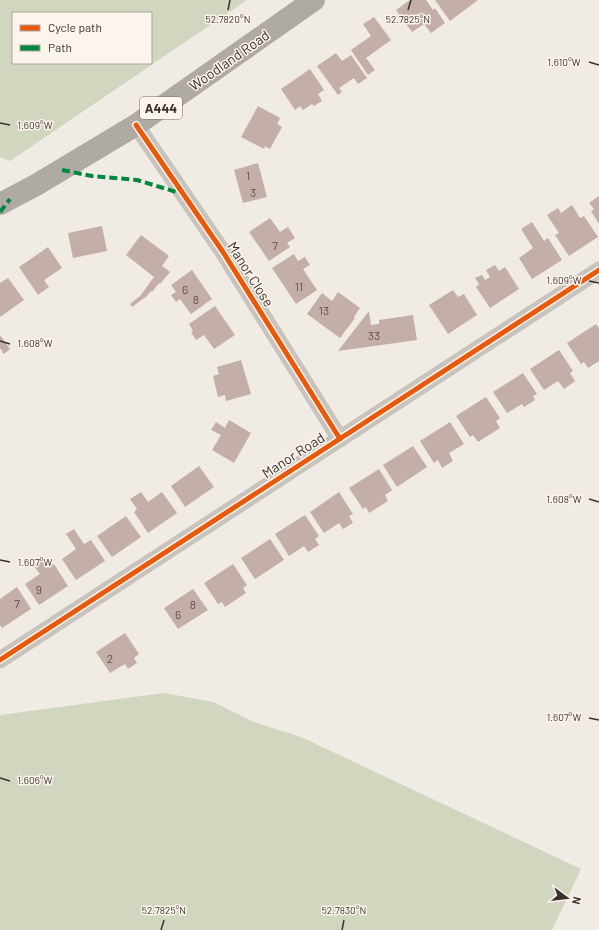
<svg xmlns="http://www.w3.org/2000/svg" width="599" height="930" viewBox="0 0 599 930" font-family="Barlow,sans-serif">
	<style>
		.green { fill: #d1d6bf; fill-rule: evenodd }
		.building { fill: #c3afa7 }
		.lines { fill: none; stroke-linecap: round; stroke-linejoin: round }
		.street { stroke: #c9c3be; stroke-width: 17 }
		.highway { stroke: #afaaa4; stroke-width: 22 }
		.quiet { stroke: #00873e; stroke-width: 4; stroke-dasharray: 8 4; stroke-linecap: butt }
		.cycleway-casing { stroke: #fbf5ee; stroke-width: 8 }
		.cycleway { stroke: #e8590c; stroke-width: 5 }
		.ticks { fill: none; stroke: #3b302b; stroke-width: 1.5 }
		.labels { text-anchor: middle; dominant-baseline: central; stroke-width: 3; stroke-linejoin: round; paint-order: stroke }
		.number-label { font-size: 12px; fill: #5d504a }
		.shield { fill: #fbf5ee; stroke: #756b66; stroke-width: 1 }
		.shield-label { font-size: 13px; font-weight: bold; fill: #3b302b }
		.street-label { font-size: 14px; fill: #3b302b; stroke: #fbf5ee }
		.ticks-label { font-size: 10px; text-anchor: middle; fill: #3b302b; stroke: #fbf5ee; stroke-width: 3; stroke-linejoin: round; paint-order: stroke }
	</style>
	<rect width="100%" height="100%" fill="#f0ebe5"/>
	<path class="green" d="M0,0H247L10,161L0,157ZM13,13H151V63H13Z
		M164,693L213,702L254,722L301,737L581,869L552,930H0V715Z"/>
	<path class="building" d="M410,0H426L433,10L435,8L445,23L431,33L424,24L412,32L396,10Z
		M435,0H478L450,21Z
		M374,17L391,40L366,58L375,70L368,75L351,50L371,36L363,24Z
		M336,53L342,61L351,55L367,78L358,84L354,78L339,88L342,92L338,95L317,66Z
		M310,69L324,90L318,94L322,101L314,106L312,104L303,110L300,106L295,110L281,89Z
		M258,106L280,118L277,124L282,127L270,149L265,146L264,149L241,137Z
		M258,163L267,197L243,203L234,170Z
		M599,196V224L591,211L594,209L589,203Z
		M572,205L580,218L584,216L598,237L569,256L555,235L559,233L547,215L558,208L561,213Z
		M270,218L280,232L288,227L295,238L287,243L290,247L269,261L249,232Z
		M532,222L544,241L548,238L562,260L532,279L519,258L533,248L521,229Z
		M102,226L107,251L73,258L68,233Z
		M141,235L169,256L162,266L170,272L160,284L159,283L152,292L151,291L147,296L132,307L130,304L140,296L154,277L126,255Z
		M48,247L62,268L44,280L49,287L38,295L19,267Z
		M294,254L298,261L305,257L310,265L303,269L317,290L296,304L272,268Z
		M495,265L499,271L505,267L519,289L490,308L476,287L479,284L475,278L482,275L485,280L490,277L486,270Z
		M192,270L212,299L191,314L180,299L176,302L171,295L176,292L171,285Z
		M8,278L24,300L0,317V283Z
		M453,290L458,297L464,294L477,315L448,334L429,305Z
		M338,292L360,308L354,317L355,318L340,338L307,314L322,293L332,301Z
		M215,306L235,335L214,349L204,335L196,340L191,332L193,331L189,324Z
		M369,311L371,325L379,324V320L413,315L417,340L338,351Z
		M596,324L599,328V361L588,368L584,362L581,364L567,343Z
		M0,335L10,349L4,354L0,348Z
		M559,350L573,371L570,373L575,381L564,389L558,381L544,390L530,369Z
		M241,360L251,394L226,401L225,395L218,397L213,376L219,374L217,367Z
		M523,373L537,394L533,396L535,400L524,407L522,404L507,413L493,392Z
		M486,397L500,418L496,421L500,428L478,442L473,435L470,437L456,416Z
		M229,420L251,433L234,463L212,450L221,435L211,430L216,422L225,428Z
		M450,422L464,444L449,453L453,461L442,468L438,460L434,463L420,441Z
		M413,446L427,467L397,487L383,465Z
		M199,466L214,487L185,507L171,486Z
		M379,469L392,490L385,495L388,501L369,513L366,507L363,509L349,488Z
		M141,492L148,502L162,492L177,513L148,533L134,512L137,509L130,499Z
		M339,492L353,514L349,516L353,523L343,529L339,523L324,533L310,512Z
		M305,515L319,536L315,539L319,545L308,552L304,546L289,556L275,534Z
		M126,516L141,537L112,557L97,536Z
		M74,529L84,544L91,540L105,561L76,580L62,559L76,549L66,534Z
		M270,539L284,560L255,579L241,558Z
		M44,557L50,567L54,564L68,586L39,605L25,584L40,574L33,565Z
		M233,564L247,585L243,588L246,593L225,607L222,602L218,604L204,583Z
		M17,587L31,609L2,628L0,625V599Z
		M193,589L208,610L178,629L164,608Z
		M125,633L139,654L134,658L137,663L128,669L125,664L110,673L96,652Z"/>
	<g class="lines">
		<path class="street" d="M136,125L223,252L340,439
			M0,660L599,270"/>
		<path class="highway" d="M0,204L36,185L136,125L314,0"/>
		<path class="quiet" d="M62,170L92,176L137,180L183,194
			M0,212L10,199"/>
		<defs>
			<path id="cycleway" d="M136,125L223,252L340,439
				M0,660L599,270"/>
		</defs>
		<use href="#cycleway" class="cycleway-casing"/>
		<use href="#cycleway" class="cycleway"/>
	</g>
	<path class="ticks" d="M228,10L230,0M408,10L411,0M589,62L599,65M0,123L10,125M589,281L599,283M0,341L10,344M589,499L599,502M0,560L10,562M589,718L599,720M0,778L10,781M161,930L164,920M342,930L344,920"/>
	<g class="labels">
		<g class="number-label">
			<text x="248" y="175">1</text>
			<text x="253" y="192">3</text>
			<text x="275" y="245">7</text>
			<text x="299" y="286">11</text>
			<text x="185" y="289">6</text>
			<text x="196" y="299">8</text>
			<text x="324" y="310">13</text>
			<text x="374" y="335">33</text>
			<text x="39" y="589">9</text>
			<text x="17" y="603">7</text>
			<text x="193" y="604">8</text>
			<text x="178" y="614">6</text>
			<text x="110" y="658">2</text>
		</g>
		<rect class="shield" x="140" y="97" width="42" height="22" rx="3"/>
		<g class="shield-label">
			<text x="161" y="108">A444</text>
		</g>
		<g class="street-label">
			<text transform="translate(229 60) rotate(-35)">Woodland Road</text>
			<text transform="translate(251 274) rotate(58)">Manor Close</text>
			<text transform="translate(293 455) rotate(-33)">Manor Road</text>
		</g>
	</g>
	<g class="ticks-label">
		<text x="228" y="23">52.7820°N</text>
		<text x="408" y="23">52.7825°N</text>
		<text x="564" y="66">1.610°W</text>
		<text x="35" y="129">1.609°W</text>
		<text x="564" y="284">1.609°W</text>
		<text x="35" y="347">1.608°W</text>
		<text x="564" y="503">1.608°W</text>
		<text x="35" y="566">1.607°W</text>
		<text x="564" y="721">1.607°W</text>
		<text x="35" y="784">1.606°W</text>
		<text x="164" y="914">52.7825°N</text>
		<text x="344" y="914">52.7830°N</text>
	</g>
	<rect x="12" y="12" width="140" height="52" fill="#fbf5ee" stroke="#aea6a0"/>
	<rect x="20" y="25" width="20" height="6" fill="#e8590c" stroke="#aea6a0"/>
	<text x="48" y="32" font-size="12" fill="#3b302b">Cycle path</text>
	<rect x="20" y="45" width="20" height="6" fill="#00873e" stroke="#aea6a0"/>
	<text x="48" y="52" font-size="12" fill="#3b302b">Path</text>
	<g transform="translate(567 898) rotate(105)" stroke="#fbf5ee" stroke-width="3" paint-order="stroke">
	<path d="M0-3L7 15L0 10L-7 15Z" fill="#3b302b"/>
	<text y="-6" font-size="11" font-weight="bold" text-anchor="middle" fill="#3b302b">N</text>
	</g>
</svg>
